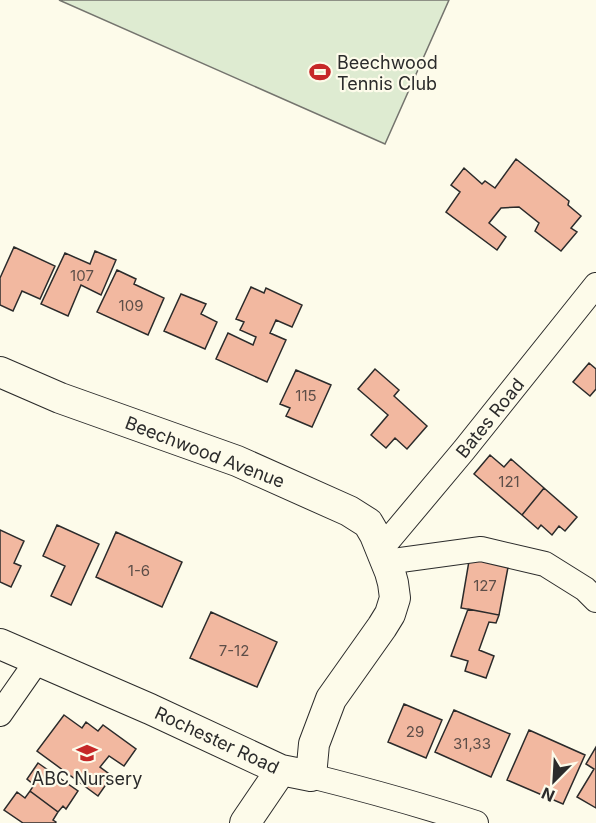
<svg xmlns="http://www.w3.org/2000/svg" width="596" height="823" viewBox="0 0 596 823" font-family="Inter,sans-serif">
	<style>
		.green { fill: #deebd1; stroke: #74746e; stroke-width: 1.5 }
		.building { fill: #f2b8a0; stroke: #2b2b2b; stroke-width: 1.5 }
		.lines { fill: none; stroke-linecap: round; stroke-linejoin: round }
		.minor-casing { stroke: #2b2b2b; stroke-width: 26 }
		.tertiary-casing { stroke: #2b2b2b; stroke-width: 32 }
		.minor { stroke: #fdfbea; stroke-width: 24 }
		.tertiary { stroke: #fdfbea; stroke-width: 30 }
		.labels { text-anchor: middle; dominant-baseline: central; stroke-width: 4.5; stroke-linejoin: round; paint-order: stroke }
		.number-label { font-size: 15px; fill: #5d4e48 }
		.poi-label { font-size: 18px; fill: #2b2b2b; stroke: #fdfbea; text-anchor: start }
		.street-label { font-size: 18px; fill: #2b2b2b; stroke: #fdfbea }
	</style>
	<rect width="100%" height="100%" fill="#fdfbea"/>
	<path class="green" d="M59,0H449L385,144Z"/>
	<path class="building" d="M516,159L569,201L568,205L581,216L571,228L577,232L561,251L535,231L539,223L519,207L501,208L489,223L506,237L497,250L446,212L460,192L451,185L464,168L482,184L485,181L495,188Z
		M14,247L55,266L40,299L22,291L13,311L0,305V278Z
		M95,251L116,260L101,295L81,285L68,316L41,304L65,253L90,264Z
		M117,270L136,279L134,284L164,298L148,335L97,312Z
		M251,287L264,293L266,288L302,305L292,327L276,320L270,333L286,340L267,382L216,359L228,333L253,345L256,337L240,330L244,322L236,319Z
		M181,294L206,304L201,314L217,322L205,349L164,331Z
		M589,363L596,369V389L590,396L573,382Z
		M375,369L399,390L394,396L427,426L407,449L395,438L386,448L371,435L388,415L358,389Z
		M296,370L331,385L312,427L286,416L290,408L280,404Z
		M490,455L504,467L511,459L544,488L522,515L474,474Z
		M544,488L577,517L565,531L559,526L552,535L541,525L538,529L522,515Z
		M57,525L99,544L71,605L51,596L65,566L43,556Z
		M0,530L24,541L14,563L21,566L11,587L0,582Z
		M116,532L182,562L162,607L96,577Z
		M470,555L509,562L499,615L461,608Z
		M468,609L499,615L496,623L489,622L479,650L494,656L486,678L465,671L468,661L451,656Z
		M211,612L277,642L257,687L190,658Z
		M404,704L442,720L426,758L388,742Z
		M454,710L510,734L491,777L435,752Z
		M64,715L82,728L86,722L98,731L103,725L136,749L124,766L109,756L100,767L112,776L98,796L37,751Z
		M529,730L585,755L563,804L507,780Z
		M596,747V808L577,797L594,769L586,764Z
		M38,763L78,791L66,809L63,806L58,812L30,791L34,785L27,779Z
		M30,791L58,812L53,820L56,822L55,823H23L4,810L17,792L25,798Z"/>
	<g class="lines">
		<defs>
			<path id="minor" d="M381,549L464,450L596,285
				M386,562L481,549L545,564L585,589L596,600
				M0,714L37,661
				M311,776C367,790 421,805 476,823"/>
			<path id="tertiary" d="M0,372L60,398L237,461L349,511L368,523L375,535L390,572L393,583L395,598L390,614L382,627L331,699L314,744L311,776L281,770L150,709L0,644
				M245,823L281,770"/>
		</defs>
		<use href="#minor" class="minor-casing"/>
		<use href="#tertiary" class="tertiary-casing"/>
		<use href="#minor" class="minor"/>
		<use href="#tertiary" class="tertiary"/>
	</g>
	<defs>
		<symbol id="stadium-bare" viewBox="-9 -9 18 18"><path d="M0-5a6.5 5 0 1 0 0 10a6.5 5 0 1 0 0-10ZM-3.5-1.8h7v3.6h-7Z" fill="#c62828" stroke="#fdfbea" stroke-width="2.5" paint-order="stroke"/></symbol>
		<symbol id="school-bare" viewBox="-9 -9 18 18"><path d="M0-5L7-2L0 1L-7-2ZM-4 1L0 2.5L4 1V4Q0 6-4 4Z" fill="#c62828" stroke="#fdfbea" stroke-width="2.5" paint-order="stroke"/></symbol>
	</defs>
	<g fill-rule="evenodd">
		<use href="#stadium-bare" x="305" y="57" width="30" height="30"/>
		<use href="#school-bare" x="72" y="738" width="30" height="30"/>
	</g>
	<g class="labels">
		<g class="number-label">
			<text x="82" y="275">107</text>
			<text x="131" y="305">109</text>
			<text x="306" y="395">115</text>
			<text x="509" y="481">121</text>
			<text x="139" y="570">1-6</text>
			<text x="485" y="585">127</text>
			<text x="234" y="650">7-12</text>
			<text x="415" y="731">29</text>
			<text x="472" y="743">31,33</text>
		</g>
		<g class="poi-label">
			<text x="337" y="62">Beechwood<tspan x="337" dy="21">Tennis Club</tspan></text>
			<text x="87" y="778" text-anchor="middle">ABC Nursery</text>
		</g>
		<g class="street-label">
			<text transform="translate(490 418) rotate(-51)">Bates Road</text>
			<text transform="translate(205 452) rotate(21)">Beechwood Avenue</text>
			<text transform="translate(217 740) rotate(25)">Rochester Road</text>
		</g>
	</g>
	<g transform="translate(554 781) rotate(204)" stroke="#fdfbea" stroke-width="4.5" paint-order="stroke">
	<path d="M0-4.5L10 22L0 15L-10 22Z" fill="#2b2b2b"/>
	<text y="-9" font-size="16" font-weight="bold" text-anchor="middle" fill="#2b2b2b">N</text>
	</g>
</svg>
